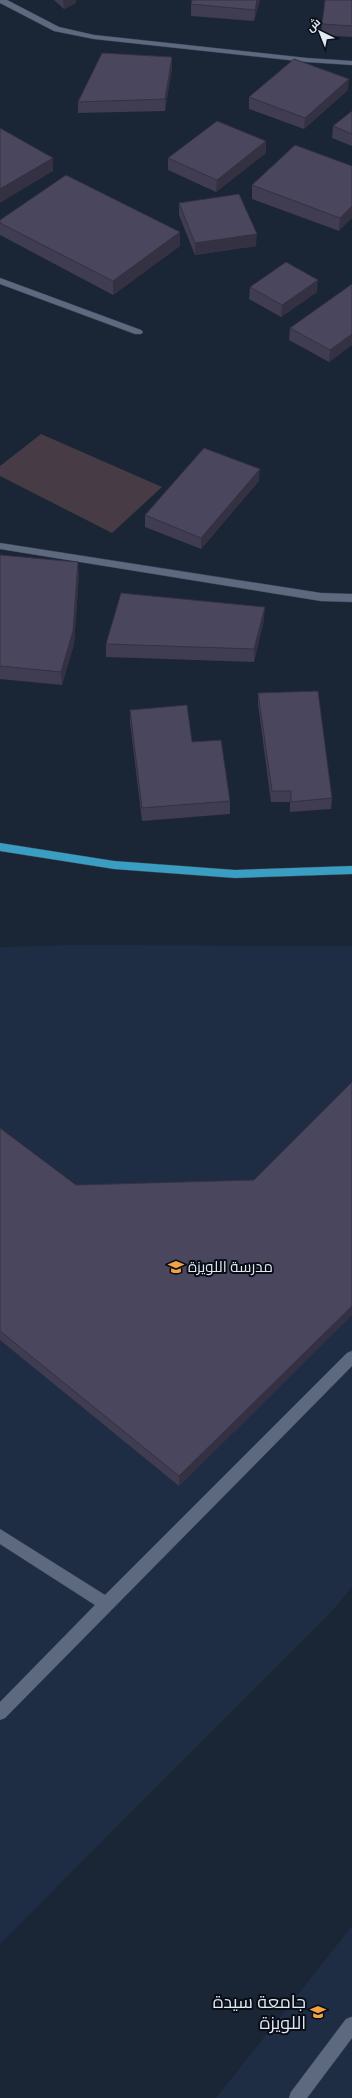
<svg xmlns="http://www.w3.org/2000/svg" width="352" height="2098" viewBox="0 0 352 2098" font-family="Karla,Cairo,sans-serif">
	<style>
		.built { fill: #1f2d44 }
		.green { fill: #473b46 }
		.lines { fill: none; stroke-linecap: round; stroke-linejoin: round }
		.lane-casing { stroke: #3a4251; stroke-width: 1 }
		.street-casing { stroke: #3a4251; stroke-width: 1 }
		.secondary-casing { stroke: #3a4251; stroke-width: 1 }
		.highway-casing { stroke: #3a4251; stroke-width: 1 }
		.lane { fill: #5c697e; fill-rule: evenodd }
		.street { fill: #5c697e; fill-rule: evenodd }
		.secondary { fill: #5c697e; fill-rule: evenodd }
		.highway { fill: #3a9ec3; fill-rule: evenodd }
		.wall { fill: #403c51 }
		.shaded-wall { fill: #343142 }
		.building { fill: #4a465e; stroke: #343142 }
		.labels { text-anchor: middle; dominant-baseline: central; stroke-width: 4; stroke-linejoin: round; paint-order: stroke }
		.poi-label { font-size: 15px; fill: #e0e8f4; stroke: #090e16; text-anchor: start }
		.near-poi-label { font-size: 18px; fill: #e0e8f4; stroke: #090e16; text-anchor: end }
	</style>
	<rect width="100%" height="100%" fill="#1a2536"/>
	<path class="built" d="M75,945L352,946V1587L332,1611L0,1944V947Z
		M352,1926V2098H216Z"/>
	<path class="green" d="M41,434L162,487L112,533L0,476V466Z"/>
	<g class="lines">
		<defs>
			<path id="lane" d="M352,1351V1366L5,1718L0,1720V1702L95,1605L0,1544V1529L105,1595L347,1353Z
				M352,2017V2038L307,2098H289L291,2092L346,2019Z"/>
			<path id="street" d="M0,278L141,330L143,332L141,334H135L0,284Z"/>
			<path id="secondary" d="M0,0H7L59,27L94,35L307,58L352,61V65L307,62L94,39L54,31L0,3Z
				M0,543L321,593L352,594V602L321,601L0,549Z"/>
			<path id="highway" d="M0,843L114,861L235,870L352,866V874L235,878L114,869L0,851Z"/>
		</defs>
		<use href="#lane" class="lane-casing"/>
		<use href="#street" class="street-casing"/>
		<use href="#secondary" class="secondary-casing"/>
		<use href="#highway" class="highway-casing"/>
		<use href="#lane" class="lane"/>
		<use href="#street" class="street"/>
		<use href="#secondary" class="secondary"/>
		<use href="#highway" class="highway"/>
	</g>
	<path class="wall" d="M54,0H76V3L64,9Z
		M260,0L254,21L191,16V4Z
		M352,0V37L321,35L322,24Z
		M172,68L165,111L78,113V102Z
		M348,90L304,129L249,109V97Z
		M352,111V146L332,138L333,126Z
		M266,153L216,192L168,170V158Z
		M352,166L339,231L252,199V185Z
		M179,203L256,246L195,255L179,215Z
		M0,220L180,246L113,295L0,235Z
		M352,284V345L329,362L289,340L290,328Z
		M250,287L317,292L281,317L249,299Z
		M259,481L201,549L145,527V515Z
		M0,555L79,575L74,644L62,685L0,679Z
		M264,620L254,662L106,657V644Z
		M258,693L332,798L331,809L290,812V802H271L258,704Z
		M130,710L192,742L230,801V814L142,821L130,722Z
		M352,1082V1315L179,1486L0,1340V1128L76,1185L254,1180Z"/>
	<path class="shaded-wall" d="M63,0H76V3L64,9Z
		M257,0H260L254,21L255,10Z
		M172,57V68L165,111V99Z
		M349,79L348,90L304,129L305,118Z
		M266,141V153L216,192L217,180Z
		M53,158V171L0,203V189Z
		M352,206V218L339,231L340,218Z
		M180,232V246L113,295V281Z
		M257,234L256,246L195,255V243Z
		M318,280L317,292L281,317L282,305Z
		M352,334V345L329,362L330,350Z
		M260,469L259,481L201,549V538Z
		M78,562L79,575L74,644L62,685L61,672Z
		M265,607L264,620L254,662V649Z
		M352,1306V1315L179,1486V1476Z"/>
	<path class="building" d="M192,0H257L255,10L191,4Z
		M325,0H352V26L322,24Z
		M102,53L172,57L165,99L78,102Z
		M294,59L349,79L305,118L249,97Z
		M352,111V134L333,126Z
		M217,121L266,141L217,180L168,158Z
		M0,128L53,158L0,189Z
		M295,145L352,166V206L340,218L252,185Z
		M66,175L180,232L113,281L0,223V220Z
		M239,194L257,234L195,243L179,203Z
		M286,262L318,280L282,305L250,287Z
		M352,284V334L330,350L290,328Z
		M204,448L260,469L201,538L145,515Z
		M0,555L78,562L73,631L61,672L0,666Z
		M121,593L265,607L254,649L106,644Z
		M318,691L332,798L291,802V791H272L258,693Z
		M187,705L192,742L221,740L230,801L142,808L130,710Z
		M352,1082V1306L179,1476L0,1331V1128L76,1185L254,1180Z"/>
	<defs>
		<symbol id="university-bare" viewBox="-9 -9 18 18"><path d="M0-5L7-2L0 1L-7-2ZM-4 1L0 2.5L4 1V4Q0 6-4 4Z" fill="#f3a442" stroke="#090e16" stroke-width="2.5" paint-order="stroke"/></symbol>
	</defs>
	<g fill-rule="evenodd">
		<use href="#university-bare" x="165" y="1256" width="22" height="22"/>
		<use href="#university-bare" x="307" y="2001" width="22" height="22"/>
	</g>
	<g class="labels">
		<g class="poi-label">
			<text x="188" y="1267">مدرسة اللويزة</text>
		</g>
		<g class="near-poi-label">
			<text x="306" y="2002">جامعة سيدة<tspan x="306" dy="21">اللويزة</tspan></text>
		</g>
	</g>
	<g transform="translate(320 32) rotate(317)" stroke="#090e16" stroke-width="3" paint-order="stroke">
	<path d="M0-3L7 15L0 10L-7 15Z" fill="#e0e8f4"/>
	<text y="-6" font-size="11" font-weight="bold" text-anchor="middle" fill="#e0e8f4">ش</text>
	</g>
</svg>
